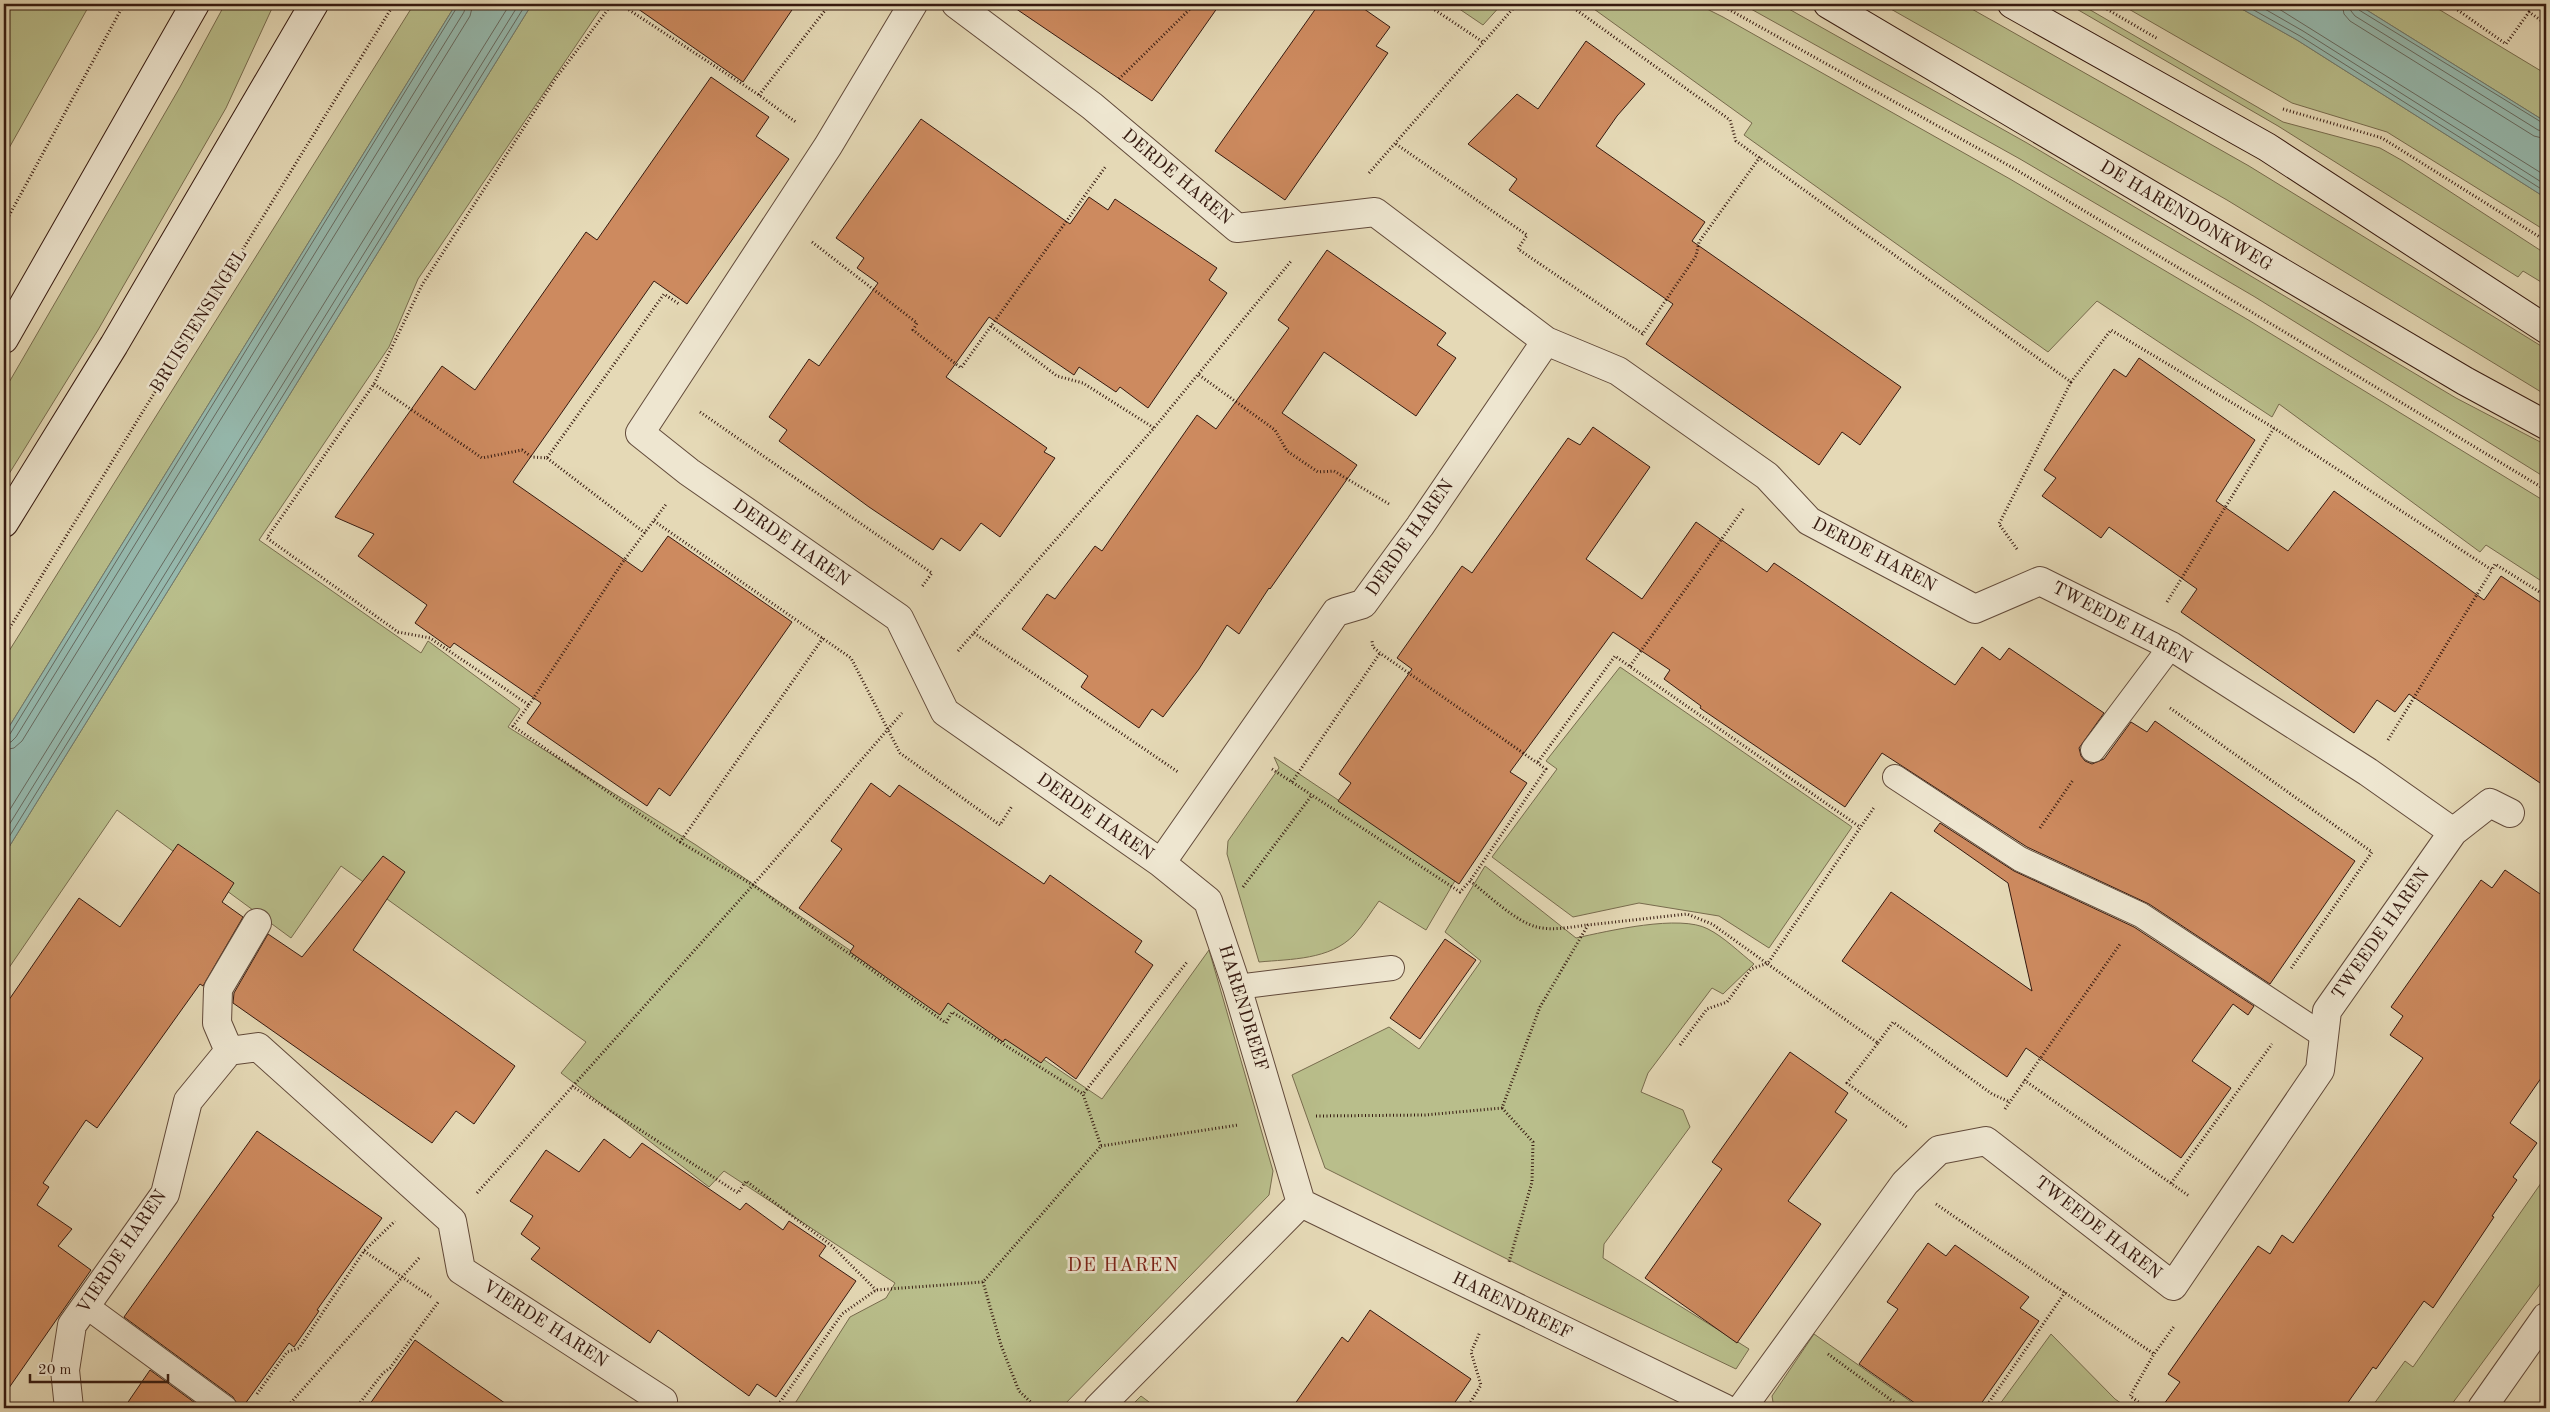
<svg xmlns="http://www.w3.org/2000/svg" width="2550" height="1412" viewBox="0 0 2550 1412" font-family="'Old Standard TT',serif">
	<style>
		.green { fill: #b9be8b; stroke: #786c4e }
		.water { fill: #96baaf; stroke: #707a6f }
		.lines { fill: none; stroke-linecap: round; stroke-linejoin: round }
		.shore { stroke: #666a60; stroke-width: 1 }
		.building { fill: #cd8a5f; stroke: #361a10 }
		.lane-casing { stroke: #624a3a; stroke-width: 26 }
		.street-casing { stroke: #624a3a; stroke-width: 30 }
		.secondary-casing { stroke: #361a10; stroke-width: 30 }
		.path { stroke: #361a10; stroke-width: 3; stroke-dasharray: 1 2.5; stroke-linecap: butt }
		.lane { stroke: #eee6d0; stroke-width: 24 }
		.street { stroke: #eee6d0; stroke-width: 28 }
		.secondary { stroke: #eee6d0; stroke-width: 28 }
		.labels { text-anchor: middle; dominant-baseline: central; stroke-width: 5; stroke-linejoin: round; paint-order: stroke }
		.street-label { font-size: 18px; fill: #361a10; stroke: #eee6d0 }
		.neighbourhood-label { font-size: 19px; letter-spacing: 1px; fill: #7a1f14; stroke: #eee6d0 }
	</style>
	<rect width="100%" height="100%" fill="#e5d9b6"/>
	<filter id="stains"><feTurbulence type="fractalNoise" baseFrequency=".004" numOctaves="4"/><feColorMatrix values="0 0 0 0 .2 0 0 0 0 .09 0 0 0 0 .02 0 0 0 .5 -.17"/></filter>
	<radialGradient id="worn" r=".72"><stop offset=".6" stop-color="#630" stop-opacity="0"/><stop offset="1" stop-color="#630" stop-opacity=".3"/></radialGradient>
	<path class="green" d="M4,4H90L4,157Z
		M225,4H274L226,108L98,330L4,482V391L180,87Z
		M414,4H456L4,735V659Z
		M532,4H604L418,279L389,347L259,540L421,653L428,641L520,709L508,727L696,845L930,1005L950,996L1102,1099L1209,950L1273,1171L1269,1195L1061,1408H792L850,1317L886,1298L895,1283L724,1171L709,1187L561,1073L586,1042L341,866L291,938L117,810L4,975V855Z
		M1452,4H1502L1483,25Z
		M1587,4H1697L1723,17L2010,179L2250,321L2546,502V584L2486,545L2480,552L2279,404L2272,417L2097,301L2048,352L1744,135L1752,123Z
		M1742,4H1780L2027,143L2456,398L2546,445V478L2255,297L2020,159Z
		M1882,4H1963L2249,166L2546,349V395L2227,200Z
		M2068,4H2080L2283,122L2380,148L2403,161L2546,254V285L2523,271L2518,277L2278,126Z
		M2120,4H2233L2297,40L2546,198V231L2387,132L2292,103Z
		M2357,4H2430L2546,74V122Z
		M1620,667L1852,827L1769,948L1719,916L1639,903L1573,917L1492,857L1557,769L1546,761Z
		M1274,757L1456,879L1426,930L1379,901C1371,912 1363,925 1354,935C1330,960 1291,959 1259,962L1227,854L1228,841L1279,768Z
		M1485,866L1576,938C1608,931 1680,914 1708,929C1724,937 1740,953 1754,964L1723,994L1712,988L1648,1073L1641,1092L1683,1110L1690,1127L1604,1244L1603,1258L1749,1349L1736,1369L1529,1270L1325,1168L1292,1075L1389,1027L1419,1049L1481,961L1445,932Z
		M2546,1176V1276L2449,1408H2371L2405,1361L2413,1367Z
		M1814,1334L1920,1408H1774L1772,1396Z
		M2051,1334L2115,1399L2128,1408H1997Z
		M1141,1396L1157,1408H1129Z"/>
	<path class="water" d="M456,4H532L4,855V735Z
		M2233,4H2357L2546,122V198L2297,40Z"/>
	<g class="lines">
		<path class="shore" d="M2243,4L2300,36L2546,192
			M2256,4L2303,31L2546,185
			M2271,4L2546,176
			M2342,4L2344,14L2350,21L2534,136L2546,139
			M2349,4L2351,11L2355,16L2538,130L2546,132
			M2356,4L2359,10L2546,125
			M4,737L10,734L459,4
			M4,743L11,742L16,737L464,12L466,4
			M4,750L14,748L22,741L470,16L473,4
			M4,819L510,4
			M4,833L519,4
			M4,845L526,4"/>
	</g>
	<path class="building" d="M631,4H796L743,82Z
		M1009,4H1220L1152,101Z
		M1319,4H1357L1390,27L1376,46L1388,53L1285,200L1215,151Z
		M1586,41L1645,84L1617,116L1596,146L1705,222L1692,241L1901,387L1860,445L1842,432L1819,465L1646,344L1673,304L1509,190L1517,179L1468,144L1517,94L1538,109Z
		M711,77L769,117L756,136L789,159L687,304L654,281L513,482L642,572L668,536L792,622L670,796L659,788L647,806L527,723L541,703L454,643L450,648L415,623L427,605L358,556L374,534L335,517L442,366L475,390L586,232L597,240Z
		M921,119L1070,224L1089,197L1108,210L1115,199L1217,268L1209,280L1227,293L1148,408L1120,387L1116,392L1079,367L1074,375L989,317L946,377L1047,448L1044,452L1055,458L1000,537L981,523L960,551L941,538L933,550L869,507L779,441L787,430L769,417L809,359L819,366L878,283L857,268L864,258L836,238Z
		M1327,250L1446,333L1437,345L1456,358L1416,416L1324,352L1282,413L1357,465L1270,589L1269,588L1239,634L1227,625L1199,669L1163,717L1152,709L1139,728L1081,687L1088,676L1022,629L1047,594L1055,599L1095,546L1102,551L1197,415L1216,429L1289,328L1278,320Z
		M2139,358L2255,440L2216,501L2288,551L2334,491L2484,600L2501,576L2546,606V787L2409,694L2395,712L2377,700L2354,733L2181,612L2197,589L2109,527L2101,538L2042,496L2056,478L2044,470L2114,369L2126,377Z
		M1593,427L1650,467L1586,559L1642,599L1696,522L1767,572L1774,563L1955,685L1982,647L2000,660L2009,648L2104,713L2079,748L2081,756L2085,761L2092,764L2104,759L2131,722L2147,732L2155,721L2355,861L2270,984L2149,904L2027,847L1882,753L1845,807L1700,708L1701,706L1664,679L1670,670L1613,632L1510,772L1527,783L1459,884L1338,801L1351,783L1339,774L1412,669L1397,658L1462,566L1472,573L1568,438L1580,445Z
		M871,783L890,797L899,785L1044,884L1050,875L1142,941L1135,952L1153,965L1076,1079L1046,1057L1041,1063L1005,1039L1003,1042L948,1003L940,1015L850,952L854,946L799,908L842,849L831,841Z
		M1940,823L2014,871L2134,927L2254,1006L2248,1015L2233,1004L2192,1061L2231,1088L2181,1158L2026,1048L2007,1077L1842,961L1891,892L2032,991L2008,883L1934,831Z
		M178,844L234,883L222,902L243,917L203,986L200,984L97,1128L86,1120L43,1183L49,1187L37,1205L72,1229L58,1246L91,1270L4,1395V1007L79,898L120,927Z
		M383,856L405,872L353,950L515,1066L474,1124L456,1111L432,1143L233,1003L234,993L268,934L302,957Z
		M2505,870L2546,898V1071L2510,1123L2537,1143L2513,1177L2517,1180L2492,1216L2494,1217L2433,1308L2424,1301L2376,1369L2373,1367L2344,1408H2161L2180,1382L2168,1374L2258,1246L2270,1254L2282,1235L2293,1243L2423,1058L2390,1035L2403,1016L2391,1007L2481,880L2492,888Z
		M1445,939L1476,960L1420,1039L1390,1018Z
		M1790,1052L1848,1093L1835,1112L1847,1120L1788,1201L1821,1224L1737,1343L1645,1278L1722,1169L1712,1162Z
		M257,1131L382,1218L317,1310L319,1311L294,1347L289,1343L242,1408H239L233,1397L124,1317Z
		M604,1139L630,1158L642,1143L740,1210L746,1203L783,1230L789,1221L826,1246L819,1256L856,1281L776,1397L757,1384L749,1396L658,1330L650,1343L531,1259L540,1248L521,1234L533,1216L510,1201L546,1150L579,1172Z
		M1928,1243L1946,1256L1955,1245L2029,1297L2020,1308L2039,1321L1978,1408H1922L1859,1364L1898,1309L1887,1302Z
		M1370,1310L1471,1379L1451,1408H1292L1342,1337L1348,1342Z
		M415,1340L457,1370L512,1408H367Z
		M150,1370L202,1408H124Z"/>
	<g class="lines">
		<defs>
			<path id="lane" d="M2093,750L2171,646
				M1895,777L2020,859L2141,915L2324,1036
				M1237,987L1392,968
				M86,1306L225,1408"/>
			<path id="street" d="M913,4L828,146L640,433L689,472L899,618L945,712L1161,863L1208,901L1237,987L1301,1203L1724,1408
				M956,4L1092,106L1237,228L1375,212L1546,341L1618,371L1767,476L1809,521L1975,609L2040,581L2171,646L2368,772L2453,832
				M1161,863L1336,612L1363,604L1420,526L1546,341
				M229,1051L217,1023L218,989L257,923
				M69,1408L65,1370L72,1325L165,1194L188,1101L229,1051L258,1047L452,1221L461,1270L663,1401L658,1408
				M1098,1408L1301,1203
				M1742,1408L1905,1183L1939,1150L1986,1141L2173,1286L2320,1070L2327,1011L2453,832L2490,803L2510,813
				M2482,1408L2546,1317"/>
			<path id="secondary" d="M1828,4L2465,381L2546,425
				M2012,4L2267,147L2546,329
				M4,339L195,4
				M4,523L114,345L314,4"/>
		</defs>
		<use href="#lane" class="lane-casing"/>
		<use href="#street" class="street-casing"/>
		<use href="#secondary" class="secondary-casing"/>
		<path class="path" d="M612,4L556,78L422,285L374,384L267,538L398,632L430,638L529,705L513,726L680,842L823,638
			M620,4L759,95L797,123
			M1426,4L1483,42
			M1568,4L1730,120L1736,141L2071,382L2111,330L2274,428L2492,570L2495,564L2546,596
			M1719,4L2015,169L2546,490
			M2098,4L2158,39
			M2449,4L2506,44L2529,12L2546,24
			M2529,12L2534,4
			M1119,79L1195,4
			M759,95L830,4
			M2283,109L2382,138L2546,241
			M1396,144L1527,235L1518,249L1643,334
			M1369,173L1517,4
			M4,225L124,4
			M812,242L917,323L913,330L961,368L1106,166
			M991,326L1057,376L1083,383L1154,428
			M1642,335L1696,256L1699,242L1760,157
			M1199,375L1275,430L1287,451L1318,472L1334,471L1389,504
			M374,384L482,458L522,450L532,457L547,458L664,294L679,304
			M700,412L932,573L921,588
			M547,458L645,533
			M654,521L851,658L900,753L1000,825L1012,806
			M2017,549L1999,524L2071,382
			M2167,602L2274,428
			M974,633L1178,772
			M4,637L394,4
			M958,651L1154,428L1292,260
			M1630,666L1744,508
			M529,705L622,563L667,503
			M2170,708L2372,852L2290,970
			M2388,740L2492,570
			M1538,762L1615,656L1860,827
			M1272,769L1460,892L1470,881L1546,769L1380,653L1373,647L1372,641
			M1292,782L1380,653
			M2040,828L2073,780
			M680,842L753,885L946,1023L952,1012L1083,1094
			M1470,881C1487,894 1516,922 1537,927C1553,931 1571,927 1587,925
			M1243,887L1312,795
			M1878,1043L1893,1022L1992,1094L2010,1102
			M1680,1045L1707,1009L1727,1002L1751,969L1768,963L1875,806
			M2024,1080L2189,1196
			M572,1086L738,1193L746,1181L832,1246L876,1290
			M1502,1108L1533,1142L1532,1182L1509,1262
			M2005,1109L2120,944
			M1316,1116L1425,1115L1502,1108L1540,1007L1588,925L1687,914L1712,924L1878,1043L1847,1083L1908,1128
			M1101,1146L1238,1125
			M2171,1183L2272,1044
			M477,1193L753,885L902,713
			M1936,1204L2154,1354
			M364,1251L431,1297
			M983,1282L1001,1345L1019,1391L1037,1408
			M1828,1354L1902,1408
			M257,1394L287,1352L299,1348L364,1251L395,1221
			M286,1408L420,1257
			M356,1408L383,1373L390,1368L439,1301
			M776,1408L842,1314L876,1290L983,1282L1101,1146L1083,1094L1187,962
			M1458,1408L1470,1403L1481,1385L1471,1352L1480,1332
			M1985,1408L2066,1291
			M2147,1408L2130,1396L2154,1354L2175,1325"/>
		<use href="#lane" class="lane"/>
		<use href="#street" class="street"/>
		<use href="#secondary" class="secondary"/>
	</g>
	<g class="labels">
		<g class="street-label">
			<text transform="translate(1177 177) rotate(40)">DERDE HAREN</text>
			<text transform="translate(2186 216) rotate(31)">DE HARENDONKWEG</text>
			<text transform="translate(199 321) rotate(-58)">BRUISTENSINGEL</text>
			<text transform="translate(1410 538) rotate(-55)">DERDE HAREN</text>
			<text transform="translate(791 543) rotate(35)">DERDE HAREN</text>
			<text transform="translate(1874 555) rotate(28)">DERDE HAREN</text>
			<text transform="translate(2122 623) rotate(28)">TWEEDE HAREN</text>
			<text transform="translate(1095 817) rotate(35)">DERDE HAREN</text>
			<text transform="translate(2381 934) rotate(-55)">TWEEDE HAREN</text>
			<text transform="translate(1243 1008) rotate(73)">HARENDREEF</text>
			<text transform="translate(2098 1228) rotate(38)">TWEEDE HAREN</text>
			<text transform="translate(122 1252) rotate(-56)">VIERDE HAREN</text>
			<text transform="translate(1512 1306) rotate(26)">HARENDREEF</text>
			<text transform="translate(545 1324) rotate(33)">VIERDE HAREN</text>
		</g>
		<g class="neighbourhood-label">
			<text x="1123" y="1266">DE HAREN</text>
		</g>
	</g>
	<rect width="2550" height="1412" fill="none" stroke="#e5d9b6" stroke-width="20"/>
	<rect x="5" y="5" width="2540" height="1402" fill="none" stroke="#361a10" stroke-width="2.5"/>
	<rect x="10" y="10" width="2530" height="1392" fill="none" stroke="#361a10"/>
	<path d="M30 1374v8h138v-8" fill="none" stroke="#361a10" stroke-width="2.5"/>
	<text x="38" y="1374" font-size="15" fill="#361a10" stroke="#eee6d0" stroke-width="4" paint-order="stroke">20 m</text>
	<rect width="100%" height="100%" filter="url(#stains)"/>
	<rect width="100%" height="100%" fill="url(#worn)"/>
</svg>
